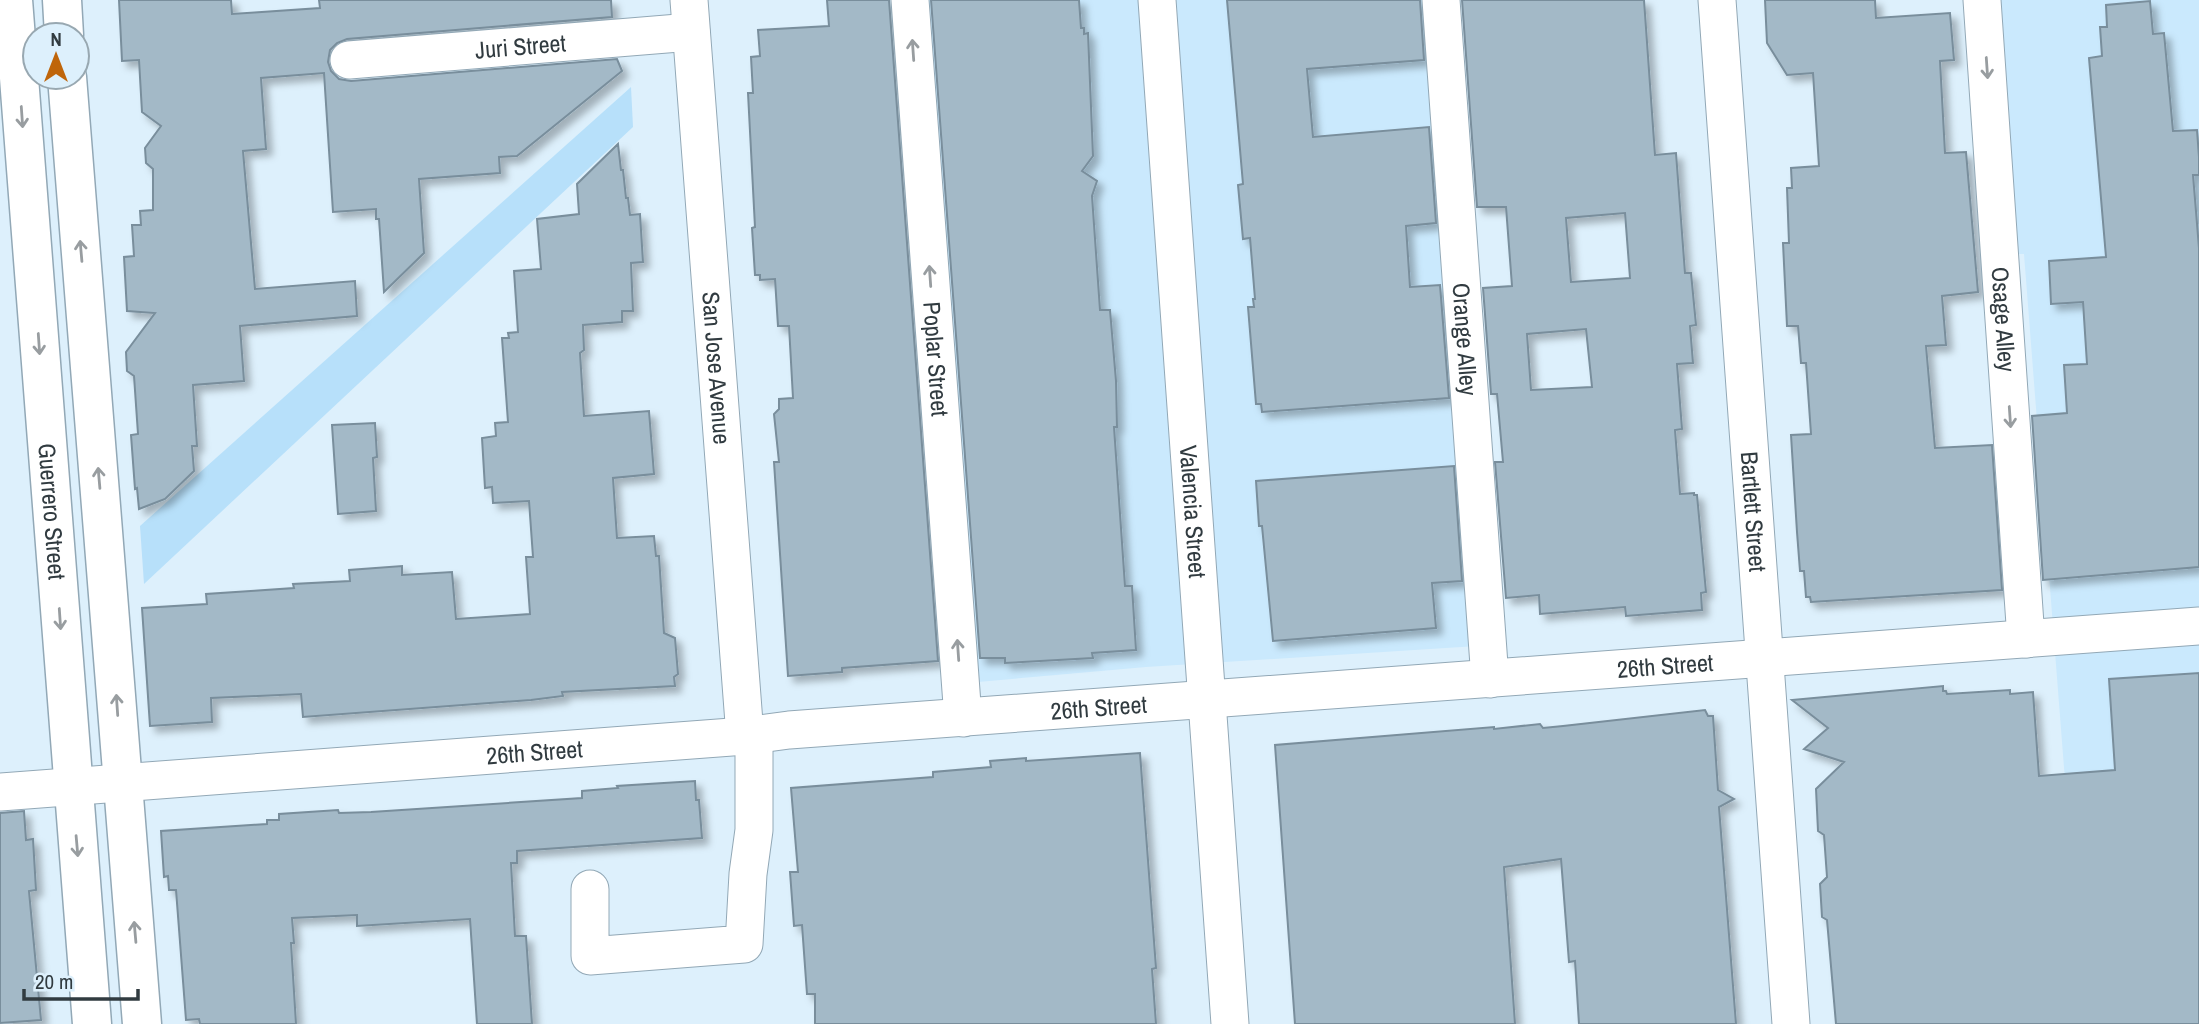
<svg xmlns="http://www.w3.org/2000/svg" width="2199" height="1024" viewBox="0 0 2199 1024" font-family="'Archivo Narrow',sans-serif">
	<style>
		.built { fill: #cae9fd }
		.green { fill: #b7e0fa }
		.building { fill: #a3b9c7; stroke: #798e9c; stroke-width: 2; fill-rule: evenodd; filter: url(#shadow) }
		.lines { fill: none; stroke-linecap: round; stroke-linejoin: round }
		.minor-casing { stroke: #92a8b6; stroke-width: 39 }
		.major-casing { stroke: #92a8b6; stroke-width: 41 }
		.minor { stroke: #fff; stroke-width: 37 }
		.major { stroke: #fff; stroke-width: 38 }
		.oneway { stroke: #989da0 }
		.labels { text-anchor: middle; dominant-baseline: central; stroke-width: 6; stroke-linejoin: round; paint-order: stroke }
		.street-label { font-size: 24px; fill: #313b40; stroke: #ddf0fc }
	</style>
	<defs>
		<filter id="shadow"><feDropShadow dx="6" dy="6" stdDeviation="3.5" flood-color="#0004"/></filter>
	</defs>
	<rect width="100%" height="100%" fill="#ddf0fc"/>
	<path class="built" d="M916,0H1435L1477,646L1146,667L966,683Z
		M2001,0H2199V1024H2084L2024,254H2018Z"/>
	<path class="green" d="M631,87L633,127L144,584L140,526Z"/>
	<path class="building" d="M119,0H231L232,14L320,8L319,0H611L612,17L347,39L337,43L330,50L328,62L331,71L339,79L351,81L617,59L622,71L517,156L499,157L500,173L419,179L424,253L384,292L379,219H376V209L333,212L324,73L261,78L266,149L243,151L255,289L355,281L357,316L240,326L244,381L193,385L197,446H192L194,471L165,499L139,509L137,488L135,489L131,435L138,434L134,376L127,371L126,352L155,313L127,311L124,257L134,256L132,225H141L140,211L153,210V169L146,163L145,148L161,126L142,112L139,60L122,61Z
		M827,0H889L938,661L842,668V672L788,676L774,462H779L774,414L779,409V399L793,398L789,326H778L775,279L760,280V275H755L752,228L755,227L748,93H753L751,57L760,56L758,30L829,26Z
		M931,0H1079L1081,28H1084V34L1088,33L1093,156L1082,171L1097,181L1092,196L1100,310H1110L1116,381L1117,427H1114L1125,586H1132L1136,650L1092,653L1093,658L1005,663V658H980Z
		M1227,0H1420L1424,60L1307,69L1313,137L1429,127L1436,223L1406,226L1410,287L1440,285L1449,398L1262,412L1261,404H1256L1248,307H1254L1253,299H1255L1250,238L1243,239L1238,185L1243,184Z
		M1462,0H1644L1655,155L1676,153L1685,273H1691L1696,325L1690,326L1693,363L1677,364L1682,429L1675,430L1680,494L1694,493V495H1697L1706,592L1701,593L1702,610L1626,616L1625,607L1540,614L1539,595L1506,598L1495,462H1503L1497,394H1491L1483,288L1512,286L1506,207H1477ZM1625,213L1630,278L1571,282L1566,218ZM1586,329L1592,387L1531,390L1527,334Z
		M1765,0H1875L1876,18L1950,13L1954,60L1940,61L1945,153L1966,152L1978,292L1942,296L1946,345L1926,346L1935,448L1992,445L2002,590L1811,602L1810,597H1806L1804,571H1800L1797,532L1791,435L1811,434L1806,363H1801L1798,326H1787L1783,243H1789L1787,188H1792L1791,168L1819,166L1813,73L1787,75L1767,43Z
		M2150,1L2153,34L2164,33L2173,131L2197,130L2199,157V175H2193L2199,248V567L2043,580L2032,416L2067,413L2064,365L2087,364L2083,302L2051,304L2049,261L2106,257L2089,58L2102,56L2100,27H2107L2106,5Z
		M618,144L621,170H623L626,198H628L630,215L640,214L643,262L631,263L633,311H622V322L583,325L584,350L580,353L584,416L649,411L654,474L613,478L617,538L654,536L656,556H659L664,633L675,638L678,674L674,677L675,686L562,692L563,696L531,700L303,717L301,694L211,698L212,722L150,726L142,608L207,604L206,594L294,588L293,584L350,581L349,570L402,566V575L452,572L456,619L530,614L526,557H533L529,501L493,503L492,487L485,488L482,438L496,436L495,423L508,422L502,338H509L508,333L518,332L514,271L541,269L537,219L579,214L577,184Z
		M375,423L377,457L373,458L376,511L338,514L332,425Z
		M1454,466L1462,581L1432,583L1436,628L1273,641L1262,526H1259L1256,481Z
		M2199,673V1024H1836L1827,920L1822,917L1820,884L1827,877L1824,835L1818,831L1816,789L1844,762L1804,749L1828,728L1792,700L1943,686V691H1946L1947,694L2010,690V694L2033,692L2039,776L2115,770L2109,679Z
		M1705,710L1708,716H1713L1718,790L1734,799L1719,807L1736,1024H1579L1575,961L1569,962L1561,859L1504,867L1515,1024H1295L1275,745L1494,727V729L1540,724L1543,728L1563,726Z
		M1140,753L1156,968L1152,969L1156,1024H815V994H807L802,925L794,926L790,872H798L791,788L933,777V772L991,767L990,761L1026,758V761Z
		M695,781L696,800H699L702,838L517,851V863H511L515,936H526L532,1024H477L470,919L357,926V915L292,918L294,943H291L296,1024H200L199,1019L186,1020L176,890H169L168,876L164,877L161,831L267,824V820H279V814L338,810L339,813L371,812L582,798V791L618,788L617,786Z
		M24,811L26,840L33,839L36,890L29,891L41,1020L0,1023V813Z"/>
	<g class="lines">
		<defs>
			<g id="minor">
				<path id="s1" d="M689,0L745,736"/>
				<path id="s2" d="M910,0L963,718"/>
				<path id="s3" d="M1157,0L1230,1024"/>
				<path id="s4" d="M1441,0L1490,679"/>
				<path id="s5" d="M1717,0L1791,1024"/>
				<path id="s6" d="M1982,0L2026,639"/>
				<path id="s7" d="M349,60L691,32"/>
				<path id="s8" d="M0,792L745,736L789,730L2199,626"/>
				<path d="M590,889V956L744,944L748,874L754,830V734"/>
			</g>
			<g id="major">
				<path id="s9" d="M13,0L92,1024"/>
				<path d="M62,0L64,35"/>
				<path d="M67,77L142,1024"/>
			</g>
		</defs>
		<use href="#minor" class="minor-casing"/>
		<use href="#major" class="major-casing"/>
		<use href="#minor" class="minor"/>
		<use href="#major" class="major"/>
	</g>
	<defs><path id="oneway-shaft" d="M-6 0H5M1.5-3L5.5 0L1.5 3" fill="none" stroke-width="1.6" stroke-linecap="round" stroke-linejoin="round" transform="scale(1.75)"/></defs>
	<g class="oneway">
		<use href="#oneway-shaft" transform="translate(913 50) rotate(-94)"/>
		<use href="#oneway-shaft" transform="translate(1987 68) rotate(86)"/>
		<use href="#oneway-shaft" transform="translate(22 117) rotate(86)"/>
		<use href="#oneway-shaft" transform="translate(81 251) rotate(-95)"/>
		<use href="#oneway-shaft" transform="translate(930 276) rotate(-94)"/>
		<use href="#oneway-shaft" transform="translate(39 344) rotate(86)"/>
		<use href="#oneway-shaft" transform="translate(2010 417) rotate(86)"/>
		<use href="#oneway-shaft" transform="translate(99 478) rotate(-95)"/>
		<use href="#oneway-shaft" transform="translate(60 619) rotate(86)"/>
		<use href="#oneway-shaft" transform="translate(958 650) rotate(-94)"/>
		<use href="#oneway-shaft" transform="translate(117 705) rotate(-94)"/>
		<use href="#oneway-shaft" transform="translate(77 846) rotate(85)"/>
		<use href="#oneway-shaft" transform="translate(135 932) rotate(-95)"/>
	</g>
	<g class="labels">
		<g class="street-label">
			<text stroke="none"><textPath href="#s7" startOffset="172">Juri Street</textPath></text>
			<text stroke="none"><textPath href="#s6" startOffset="320">Osage Alley</textPath></text>
			<text stroke="none"><textPath href="#s4" startOffset="340">Orange Alley</textPath></text>
			<text stroke="none"><textPath href="#s2" startOffset="360">Poplar Street</textPath></text>
			<text stroke="none"><textPath href="#s1" startOffset="369">San Jose Avenue</textPath></text>
			<text stroke="none"><textPath href="#s9" startOffset="513">Guerrero Street</textPath></text>
			<text stroke="none"><textPath href="#s3" startOffset="513">Valencia Street</textPath></text>
			<text stroke="none"><textPath href="#s5" startOffset="513">Bartlett Street</textPath></text>
			<text stroke="none"><textPath href="#s8" startOffset="1670">26th Street</textPath></text>
			<text stroke="none"><textPath href="#s8" startOffset="1102">26th Street</textPath></text>
			<text stroke="none"><textPath href="#s8" startOffset="536">26th Street</textPath></text>
		</g>
	</g>
	<g transform="translate(56 56)"><circle r="33" fill="#ddf0fc" stroke="#98a8b1" stroke-width="2"/>
	<path d="M0-5L12 26L0 18L-12 26Z" fill="#bf650a"/>
	<text y="-10" font-size="19" font-weight="bold" text-anchor="middle" fill="#313b40">N</text>
	</g>
	<path d="M24 989v10h114v-10" fill="none" stroke="#313b40" stroke-width="3.5"/>
	<text x="35" y="989" font-size="21" fill="#313b40" stroke="#ddf0fc" stroke-width="5" paint-order="stroke">20 m</text>
</svg>
